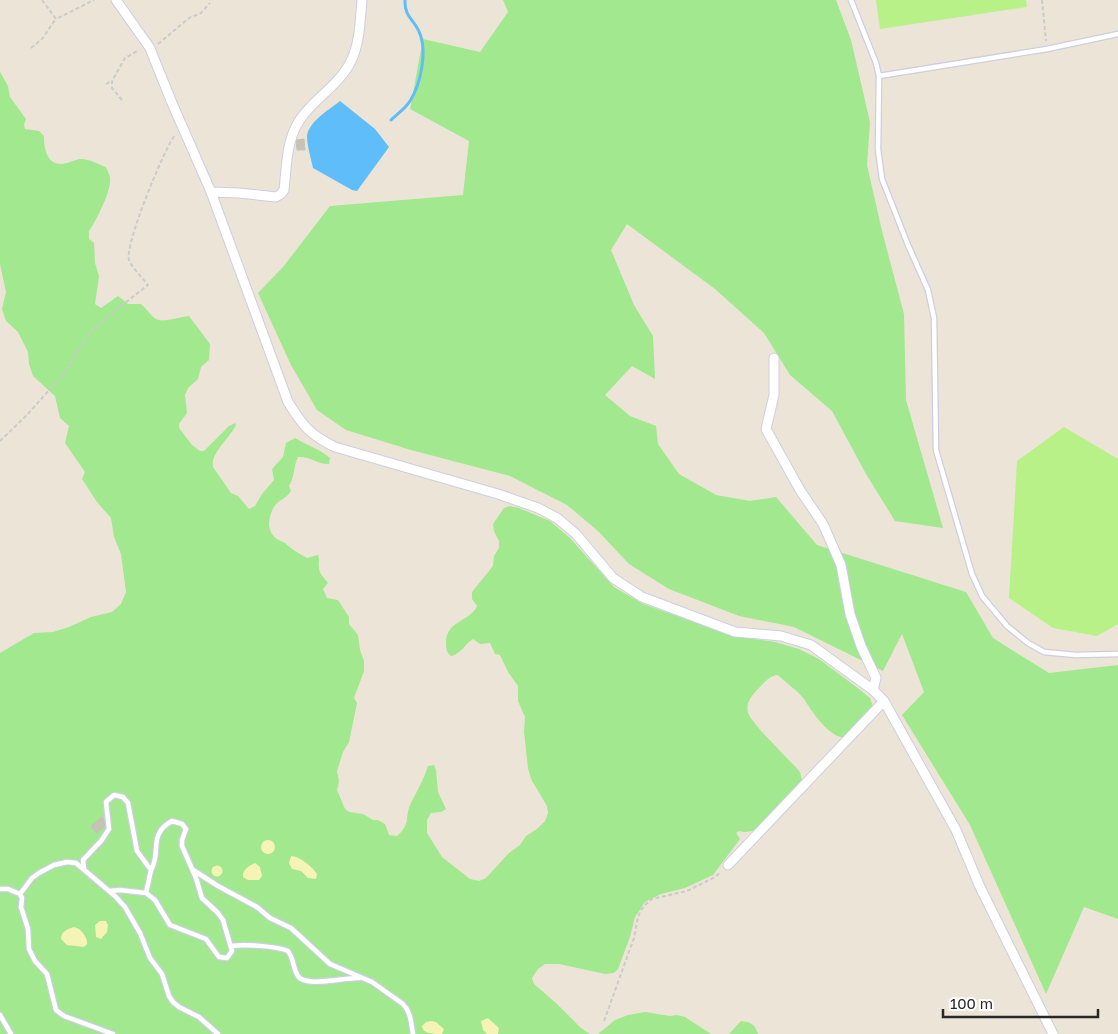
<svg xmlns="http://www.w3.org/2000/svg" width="1118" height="1034" viewBox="0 0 1118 1034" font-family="'Golos Text',sans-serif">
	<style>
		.green { fill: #a1e88e }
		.sand { fill: #f5f3b6 }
		.pitch { fill: #b8f188 }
		.water { fill: #5fbdf9 }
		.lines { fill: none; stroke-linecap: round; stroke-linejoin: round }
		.stream { stroke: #5fbdf9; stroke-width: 3 }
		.building { fill: #c7c2b7; stroke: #c7c2b1 }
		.service-casing { stroke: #cccee2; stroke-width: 7 }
		.minor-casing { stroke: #cccee2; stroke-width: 11 }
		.path { stroke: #cbcbcb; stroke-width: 2; stroke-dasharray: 4 2.5; stroke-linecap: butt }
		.service { stroke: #fff; stroke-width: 4.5 }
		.minor { stroke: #fff; stroke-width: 9 }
	</style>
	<rect width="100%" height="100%" fill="#ece5d7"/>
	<path class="green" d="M503,0H836L851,40L870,122L867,165L882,231L904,314L906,400L943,528L895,521L866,474L832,411L790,375L764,333L715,289L627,224L611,250L634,305L653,336L655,379L632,366L605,395L630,416L656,426L658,444L679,474L716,495L750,501L776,497L817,545L966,592L993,638L1049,673L1118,665V919L1084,907L1046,994L970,825L902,715L924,692L902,634L883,671L794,627L739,616L669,589L629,564L598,531L567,505L510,476L411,450L346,430L317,410L291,365L258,293L283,267L330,206L463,195L469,141L410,109L423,39L480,52L508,12Z
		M0,72L8,86L10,97L26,119L24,124L25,129L39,131L44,136C44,151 48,168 67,163C71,162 75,160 79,159C88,158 98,164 106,167C107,170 110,175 110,178C112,190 96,221 89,231V239L94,243L95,263L99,276L95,304L101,308L118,296L128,304H141C146,308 150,315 156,319C162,323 180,317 189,316L210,344L209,360L201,367L198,379L188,388L185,395L187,413L179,424V428L192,445L200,451H204L229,426L235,423L236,425C230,438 210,453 213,467L231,493L238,496L249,509L255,506L262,494L274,480L272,469L283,457L286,443L295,438C306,445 322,450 330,458L329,464C319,465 310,456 298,457C293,467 295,477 289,486L291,491C285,500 279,499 274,507C268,517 266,532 277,539C280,541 285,542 287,545C293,550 300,554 307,558L318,555C320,560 318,563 319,568C319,574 325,578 328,583L323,589L327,598L338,600L349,617V624L358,635L360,650L364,661V671L354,698L357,703L349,742L343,752L337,771L339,781L337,790L345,809L349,812L363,814L373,820H378L385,824L389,835L397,836C412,823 404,817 411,803C417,791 424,779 428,766L434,765L436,770L438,792L446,809L441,812L431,813L427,820V833L442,857L470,879L479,881L486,878L509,853L520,845L526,836L537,829L545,821L548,813L547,806L531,779L528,768L524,732L525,717L518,701V686L508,672L500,655L495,654L490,643L480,644L473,639C465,644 461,654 451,656C446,652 446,648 446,642C446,621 471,621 477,606L472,599V592L493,566L494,556L499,548V541L494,531L493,524L504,508L510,506L519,508L550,521L570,538L614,587L643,604L734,636L775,642L799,649L819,659L859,689L870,698L874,709L845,738C829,737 812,712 804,699C797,690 786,683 778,675C770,675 764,683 759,688C753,694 745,703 748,712C751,724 790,760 800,772L802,780L799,786L753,831L744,832L739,831L736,833L740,839L713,875L685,888L661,894L645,902L635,917L630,937L618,969L614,973L605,974L559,964H545L538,969L532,978L534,984L557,1004L581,1028L590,1034H0V653L34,633L53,632L69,627L91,617L112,612L121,604L126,592L121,554L114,537L111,518L97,502L82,479L85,472L65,443L69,426L60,418L55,396L33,376L29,364L28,352L18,332L6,321L2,309L6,292L0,264Z
		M645,1012L670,1016L677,1015L685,1017L711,1034H598L615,1020L628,1015Z
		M741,1021C751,1022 755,1024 758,1034H729Z"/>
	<path class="sand" d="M261 847a7 7 0 1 1 14 0a7 7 0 1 1-14 0Z
		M291,856C299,856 313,867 317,874L316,879L308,878L301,871L292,869L289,863Z
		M255,863L260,867L262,876L259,880H248L243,877C242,870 249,866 255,863Z
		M211.5 871a5.5 5.5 0 1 1 11 0a5.5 5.5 0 1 1-11 0Z
		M100,921H106L108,925L107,932L101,939L96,937L95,925Z
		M74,927C81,928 88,938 87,944L84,947L67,945L61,939C61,931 68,929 74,927Z
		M488,1018L499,1028L498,1034H487L483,1030L481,1021Z
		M431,1021L436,1022L444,1029L442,1034C435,1034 422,1034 422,1026L426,1022Z"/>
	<path class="pitch" d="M876,0H1026L1027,7L880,29Z
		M1064,427L1118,459V624L1097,636L1053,628L1009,598L1017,461Z"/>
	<path class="water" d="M340,101L375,129L389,147L357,191L352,190L313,168C311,158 307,146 307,136C309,121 329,110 340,101Z"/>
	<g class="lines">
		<path class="stream" d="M391,120C397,114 406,108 410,101C421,84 427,52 420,34C415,20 404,17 405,0"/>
	</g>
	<path class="building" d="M304,139L305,150H297L296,140Z
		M102,817L106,825L96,833L91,826Z"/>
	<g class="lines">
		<defs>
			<path id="service" d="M851,0L876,63L879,76L878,149L882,179L908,245L928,290L934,318L936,450L972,574L982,596L1007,626L1028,643L1044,652L1076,655L1118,654
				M879,76L1047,49L1118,34
				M84,869L83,860L101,841L109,829L106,802L114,795L123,797L128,803L137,851L151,870L146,893
				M193,870L218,886L257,907L270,918L291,928L330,964L372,982L403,1004C411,1012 411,1023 413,1034
				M0,889H8L20,894L22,898L21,907L28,929L29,949L35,961L47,974L56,1010L64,1016L113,1034
				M110,891L120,890L146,893L155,900L170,925L206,939L219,957L227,958L232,951L223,920L218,913L202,898L196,878L182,846V840L186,829L182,824L172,821C147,835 162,852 151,870
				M20,894L32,878L39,873L54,865L67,862L76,863L115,896L125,907L140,933L150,958L162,974L169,996L173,1002L179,1007L199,1017L218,1034
				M231,946C244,944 276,946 288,951C294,959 293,969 298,976C305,988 346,977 359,978
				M0,1015L11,1034"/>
			<path id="minor" d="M116,0L150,48L155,61L172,103L211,192L288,402C303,426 310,435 335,447L498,494L538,508L557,518L576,534L613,578L642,597L735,632L781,636L811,645L873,690L884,701L956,830L980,887L1053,1034
				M211,192L239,193L276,197L281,194L284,190C287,162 286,135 305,113C320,95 341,82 351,61C360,43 360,20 362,0
				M774,358V395L766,429L800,490L823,524L841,565L850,614L861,646L876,678L873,690
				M728,865L884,701"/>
		</defs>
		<use href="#service" class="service-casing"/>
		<use href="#minor" class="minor-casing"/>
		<path class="path" d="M42,0L56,19L94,0
			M1042,0L1046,41
			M158,44L189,18L201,13L210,3
			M31,48L42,39L55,20
			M106,84L112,81
			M122,100L112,88V81L125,58L139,50
			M0,441L27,415L65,372L87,336L102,321L148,285C142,277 132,268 129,260C124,246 164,149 175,135
			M604,1021L634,938L638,917L641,910L647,903L652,899L687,891L715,877L721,872"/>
		<use href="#service" class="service"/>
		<use href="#minor" class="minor"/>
	</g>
	<path d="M943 1009v8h155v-8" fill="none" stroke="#272727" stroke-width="2.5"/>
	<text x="950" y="1009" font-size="15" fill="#272727" stroke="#ffffff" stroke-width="4" paint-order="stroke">100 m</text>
</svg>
